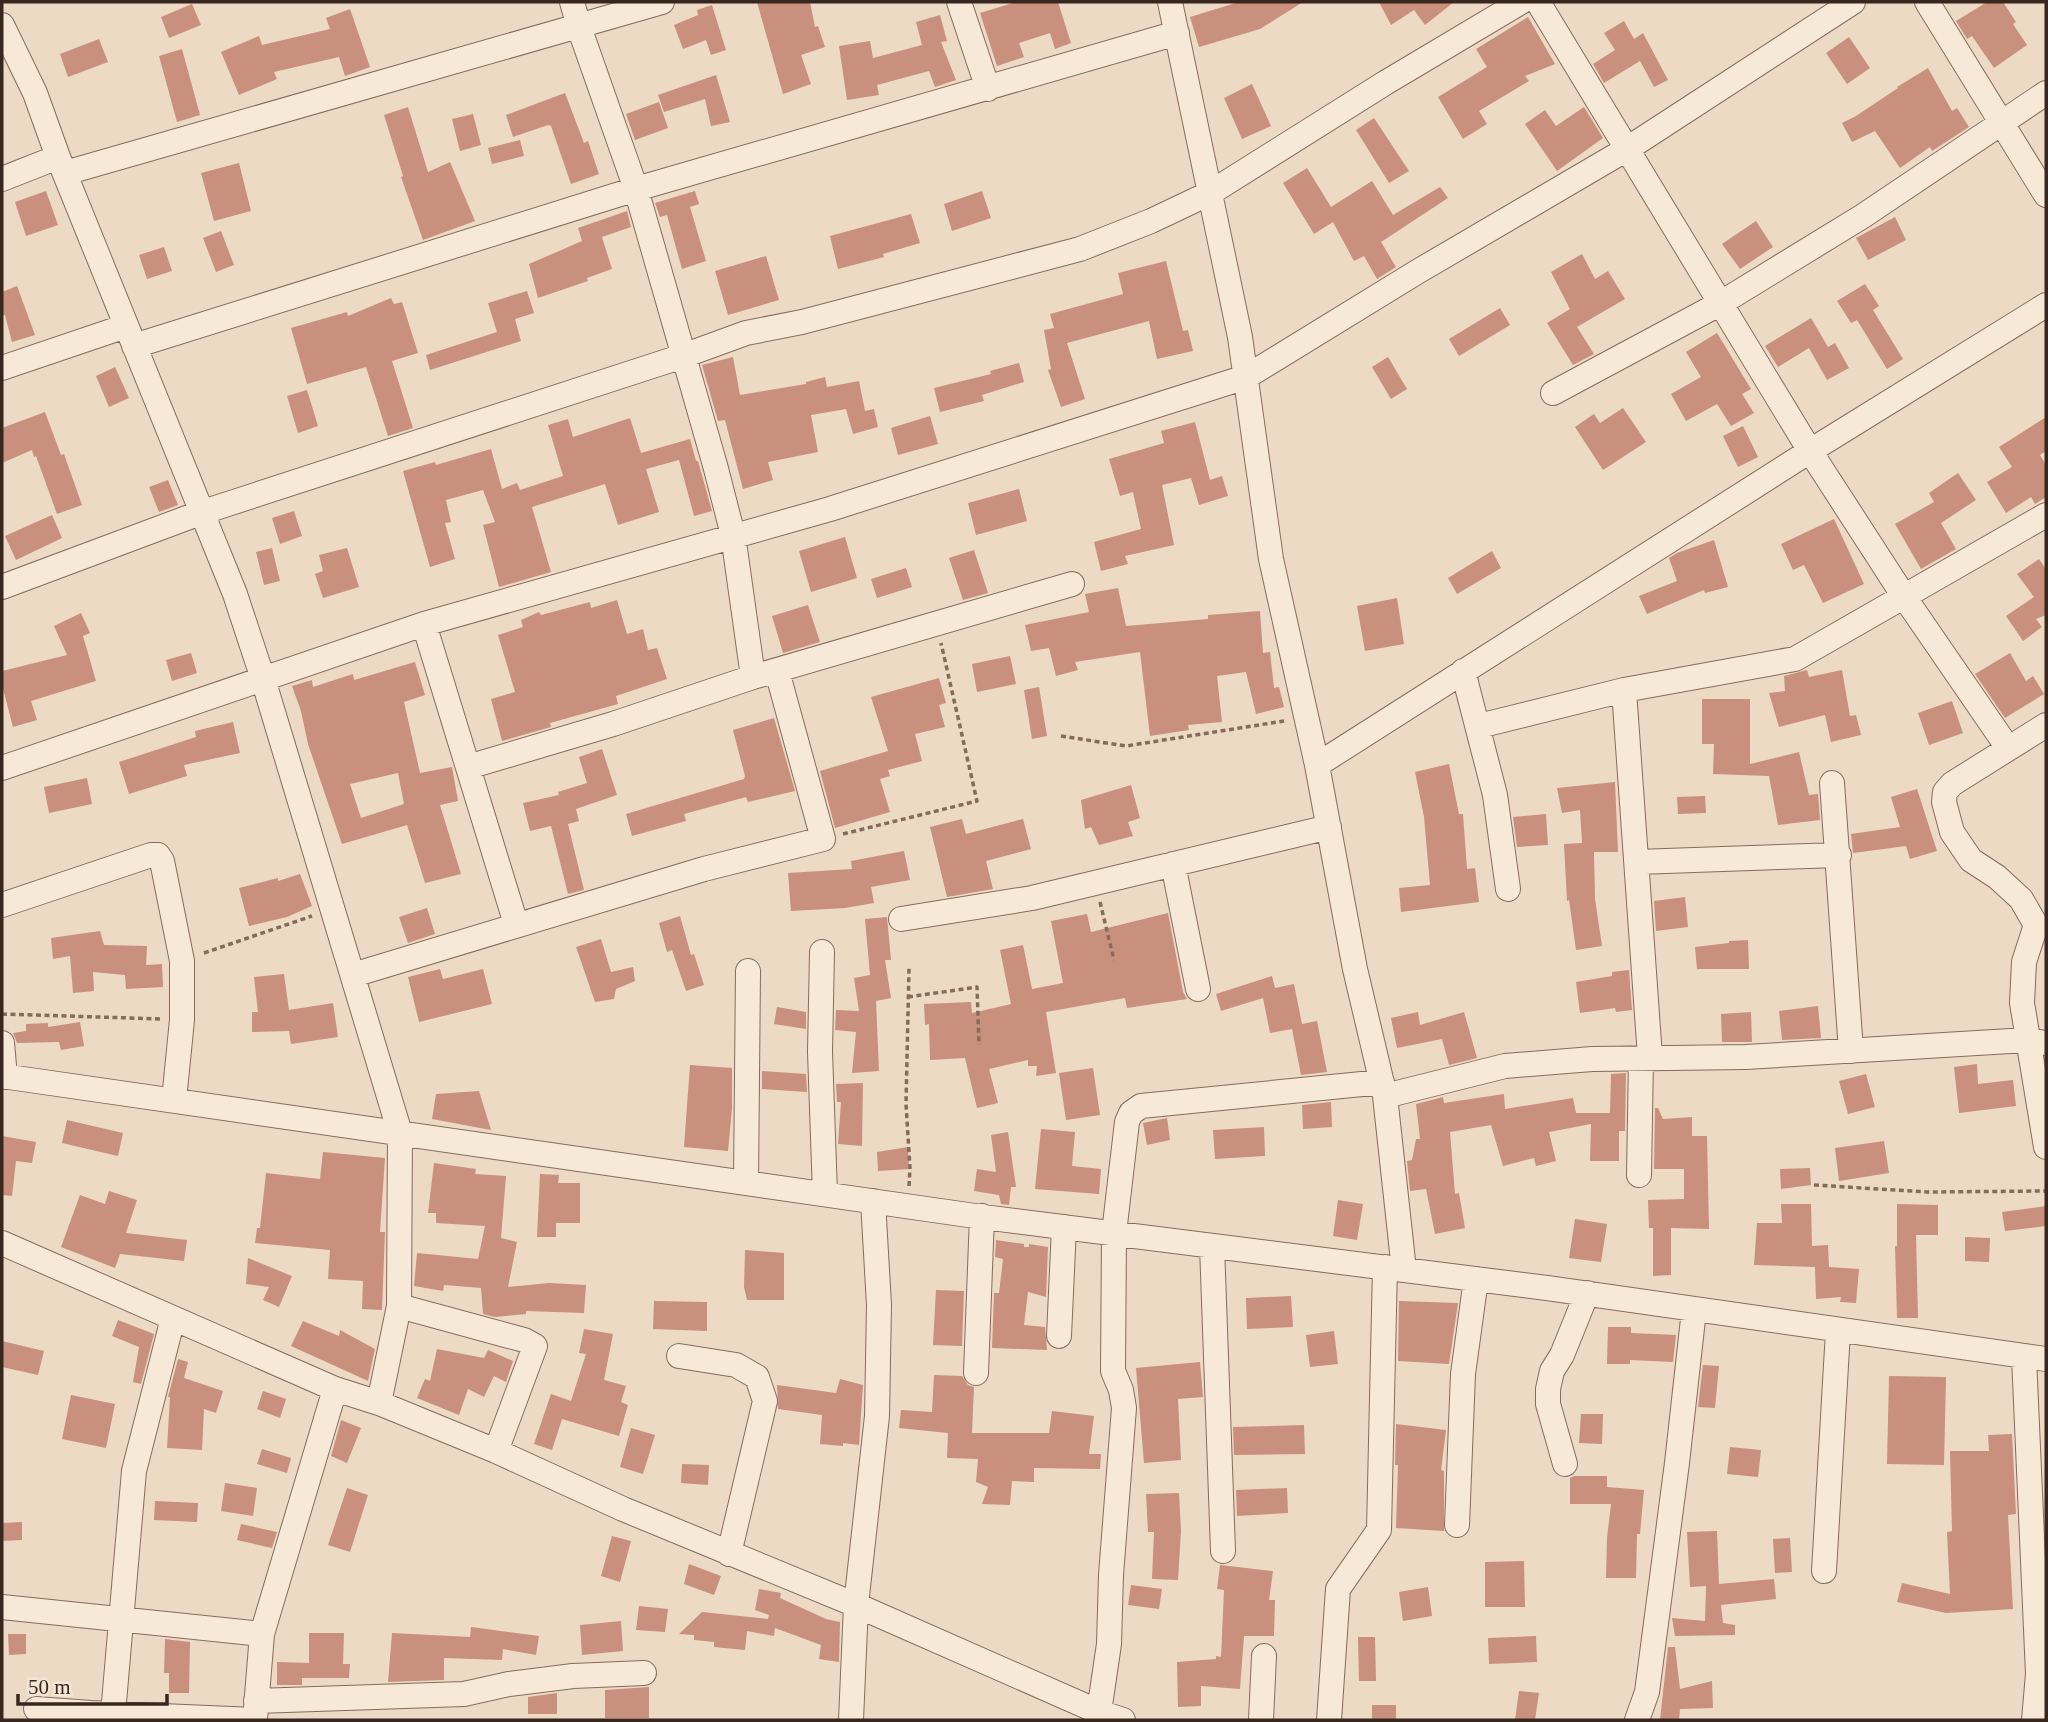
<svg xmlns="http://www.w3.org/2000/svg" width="2048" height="1722" viewBox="0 0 2048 1722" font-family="'Times New Roman',serif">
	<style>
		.building { fill: #c8907d; fill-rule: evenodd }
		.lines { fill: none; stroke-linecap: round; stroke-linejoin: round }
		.minor-casing { stroke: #866b5c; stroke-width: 26 }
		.path { stroke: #866b5c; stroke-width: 3.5; stroke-dasharray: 5 3.5; stroke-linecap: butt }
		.minor { stroke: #f7e9d8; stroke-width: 24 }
	</style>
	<rect width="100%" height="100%" fill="#ecdac5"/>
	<path class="building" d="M757,2H810L815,27L818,26L825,47L801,55L811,84L783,94Z
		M1016,2H1058L1071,43L1055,49L1050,33L1019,43L1024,57L997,66L980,13Z
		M1239,2H1303L1260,29L1199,47L1190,17Z
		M1379,2H1454L1425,25L1414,10L1391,25Z
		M1987,2H2003L2016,22L2013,24L2027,45L1994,68L1972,36L1967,39L1956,21Z
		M192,4L201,25L169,38L161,17Z
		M712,5L726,50L711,55L706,40L683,49L674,25L698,15L697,10Z
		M350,9L370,67L345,76L339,57L274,72L277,79L239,95L221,52L259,36L262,45L330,29L326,18Z
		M940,15L947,41L941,42L956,80L935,87L929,71L877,85L879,95L847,100L839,46L870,41L873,58L922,45L916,22Z
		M1528,17L1555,64L1525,76L1529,81L1479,111L1487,124L1463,139L1438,97L1487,67L1476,49Z
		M1624,21L1634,39L1643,33L1668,80L1654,87L1640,61L1604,83L1593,64L1615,50L1604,33Z
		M1849,37L1870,68L1847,84L1826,53Z
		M99,39L108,62L68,77L60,54Z
		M182,49L200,115L177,122L159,56Z
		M1928,68L1952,111L1957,108L1969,127L1932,151L1930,147L1900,168L1875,131L1852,142L1842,123L1856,116L1898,88L1897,87Z
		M716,75L730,122L711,126L705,99L664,112L658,95Z
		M1252,84L1271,126L1242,139L1224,98Z
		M565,93L584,143L588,141L599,174L571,184L551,126L548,125L513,137L506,115Z
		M659,102L668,128L635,140L626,114Z
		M408,107L428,172L450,162L475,221L423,240L401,177L403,176L384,115Z
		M1584,107L1603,138L1557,171L1525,124L1545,110L1556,126Z
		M473,114L481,145L460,151L452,119Z
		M1374,118L1409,171L1389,183L1356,130Z
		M520,140L524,156L492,164L488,148Z
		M239,163L251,211L214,221L201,173Z
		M1307,168L1331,207L1372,181L1393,215L1440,187L1448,198L1381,242L1396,267L1377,279L1364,256L1354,261L1333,222L1314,234L1283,183Z
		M46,191L58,225L26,236L15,202Z
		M695,191L699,204L690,207L706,261L682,269L667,215L660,217L655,203Z
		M982,191L991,218L952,231L944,204Z
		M627,211L631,227L602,237L612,269L587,278L588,281L538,298L529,264L582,241L578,228Z
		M911,214L920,243L883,254L884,257L838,269L830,236Z
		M1895,217L1906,240L1868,260L1856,238Z
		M1756,221L1773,247L1740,269L1722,244Z
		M221,231L234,265L216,272L203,238Z
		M164,247L172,271L147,279L139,255Z
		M1582,254L1595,279L1608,271L1625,299L1577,327L1594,354L1573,365L1547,323L1570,309L1551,272Z
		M766,256L779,300L728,315L715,271Z
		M1166,261L1183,331L1188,330L1193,351L1157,359L1149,321L1067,343L1085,399L1061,407L1048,370L1051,369L1044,330L1054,328L1050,314L1123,294L1118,273Z
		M1865,284L1879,306L1873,310L1903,359L1887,369L1857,320L1851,323L1837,301Z
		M17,286L35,335L12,342L5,315L2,316V292Z
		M527,291L534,313L515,319L521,341L430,370L426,355L497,332L488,303Z
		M391,298L394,304L402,302L418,353L392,361L413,428L388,436L366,367L307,384L291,328L347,312L348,316Z
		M1500,308L1510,325L1459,356L1449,339Z
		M1811,318L1828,347L1835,343L1849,368L1827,380L1809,348L1778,367L1765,346Z
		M1717,333L1751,389L1742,394L1754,413L1731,426L1717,404L1686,421L1671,394L1701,377L1686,352Z
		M733,357L740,395L806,384V382L825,377L827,387L859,381L865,411L874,409L878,427L853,434L846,409L811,415L818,452L768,462L773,480L743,489L725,420L718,421L702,365Z
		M1388,357L1407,389L1391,399L1372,367Z
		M1019,363L1024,382L982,395L984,401L940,412L934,388L991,374L990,371Z
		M115,367L129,398L109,407L96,376Z
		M307,390L318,426L298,433L287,396Z
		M1623,408L1646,442L1603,470L1575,427L1594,414L1600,423Z
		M45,412L61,455L64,454L82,505L57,514L36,456L34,457L32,450L2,463V428Z
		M930,416L938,444L898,455L891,428Z
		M2046,417V451L2040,455L2046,465V497L2035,504L2031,497L2006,513L1987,482L2012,467L1999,447Z
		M630,418L641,453L690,439L696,461H698L712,511L694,516L679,460L646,469L659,512L618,525L605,484L532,507L551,572L499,587L483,525L495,522L483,490L446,500L451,522L445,523L455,559L430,567L403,471L435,462L436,465L491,449L502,489L517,483L520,490L563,476L548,425L568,419L573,437Z
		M1195,422L1210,480L1222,476L1228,496L1199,505L1191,478L1162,485L1174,545L1125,556L1128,564L1101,571L1094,542L1141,529L1133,492L1120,496L1109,459L1164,443L1161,431Z
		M1743,426L1758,457L1738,467L1723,436Z
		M1958,473L1976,500L1941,523L1956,549L1921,569L1895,524L1934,502L1929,493Z
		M168,480L178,505L159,512L149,487Z
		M1019,489L1027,521L976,535L968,503Z
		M294,511L302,536L280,544L272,518Z
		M52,515L62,538L16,560L5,536Z
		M1834,519L1864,584L1823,603L1804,565L1793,570L1781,544Z
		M845,537L857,578L811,592L799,551Z
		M1714,540L1728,587L1705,593L1704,590L1647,614L1639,596L1677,581L1669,558L1677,553Z
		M272,548L280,581L264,585L256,552Z
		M347,548L359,587L323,598L315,574L323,571L319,555Z
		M974,550L988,593L963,600L949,558Z
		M1492,551L1501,568L1457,594L1448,578Z
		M2039,559L2046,569V615L2036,619L2042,627L2023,641L2006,616L2034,597L2017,574Z
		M906,568L912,587L877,598L871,579Z
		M1118,588L1126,626L1208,619V615L1260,611L1263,653L1270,652L1274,688L1279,687L1284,707L1256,714L1246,672L1217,676L1222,722L1188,725L1189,730L1150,736L1140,652L1075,662L1078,670L1056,676L1049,648L1031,651L1025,625L1089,612L1085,594Z
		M1397,598L1404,644L1365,651L1357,606Z
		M617,600L627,634L643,629L648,650L657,648L667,679L616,696L618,704L550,723L551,727L502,741L491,699L515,692L498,635L523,627L521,620L539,612L541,615L590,602L591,608Z
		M808,605L820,642L783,653L772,616Z
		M81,613L90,633L83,636L96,681L31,701L37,720L13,727L2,685V671L67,655L54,626Z
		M191,653L197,673L172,681L166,660Z
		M2010,653L2026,681L2033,676L2044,694L2005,718L1975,674Z
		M1010,656L1016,684L977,692L972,664Z
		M415,662L425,695L404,702L420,773L452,767L458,801L440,805L461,874L425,883L407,825L342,844L308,744L301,711L292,686L312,680L313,687L353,674L354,680ZM398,773L404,804L361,818L350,784Z
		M1807,670L1809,677L1842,670L1850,716L1856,715L1861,735L1831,742L1825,715L1779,727L1769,693L1785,691L1784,676Z
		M939,678L946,703L939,705L945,727L915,734L922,761L888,770L890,776L880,779L890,812L835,828L820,771L888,751L871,697Z
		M1039,687L1047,736L1032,739L1024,690Z
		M1702,699H1750V764L1799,752L1809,795L1818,794L1820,820L1778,825L1769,776L1713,774L1714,744H1702Z
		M1952,701L1963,733L1929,745L1918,713Z
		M774,718L795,791L748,802L746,797L684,814L686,821L632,836L626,814L744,779L745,776L733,730Z
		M233,722L240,753L184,765L187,776L129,794L119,762L196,737L195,731Z
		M602,749L617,795L576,809L579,821L568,824L584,890L568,894L551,826L530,831L523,803L559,795L558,792L587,783L579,757Z
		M1449,764L1459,814H1463L1467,869L1475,868L1479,902L1401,912L1399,888L1430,885L1424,817L1415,772Z
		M87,778L92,804L49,813L44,787Z
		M1615,782L1618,852H1594L1595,899L1602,946L1576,950L1569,900L1567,901L1564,844L1582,843L1580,810L1562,813L1557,788Z
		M1131,785L1140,818L1128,822L1133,836L1099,845L1091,827L1085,829L1081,800Z
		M1917,789L1937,851L1910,859L1906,846L1853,853L1851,834L1900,827L1891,797Z
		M1705,796L1706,813L1678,814L1677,797Z
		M1546,814L1548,845L1517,847L1513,817Z
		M962,819L966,834L1023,819L1031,849L986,861L993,889L947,897L930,827Z
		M904,851L910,880L871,887L874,903L845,908L791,911L788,873L852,869L851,861Z
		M300,874L312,906L287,917L249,926L239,888L278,878V881Z
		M1685,897L1688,927L1656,931L1654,901Z
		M427,908L435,934L408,943L399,917Z
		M1168,913L1183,992L1187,999L1127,1008L1125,998L1046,1012L1056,1073L1036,1076L1037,1066H1028V1060L989,1069L998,1103L977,1108L965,1058L930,1060L929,1024L925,1025L924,1004L971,1002L972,1013L1011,1004L1000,950L1023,945L1032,989L1063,983L1051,921L1087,914L1091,932Z
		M680,916L691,955L694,954L704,985L686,991L672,950L667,952L659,923Z
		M887,917L891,960H885L891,998L876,1001L879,1071L852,1073L856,1032L835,1030L836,1010L859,1011L854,978L870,975L865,919Z
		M100,931L104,945L147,946L146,965L162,964L163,987L126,989L125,975L93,972L94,991L73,993L70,956L53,959L51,938Z
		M601,939L611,972L633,967L635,981L616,989L614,999L595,1002L576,947Z
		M1748,940L1749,969H1697L1695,947L1729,943V941Z
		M440,969L443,979L483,969L492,1004L419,1022L408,977Z
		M1629,970L1632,1010L1616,1012L1615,1008L1580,1013L1576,982L1612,976V972Z
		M284,974L289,1010L333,1003L338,1037L291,1044L289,1031L252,1032V1012H258L254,977Z
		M1272,976L1275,988L1294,984L1302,1024L1317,1021L1327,1072L1301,1075L1292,1029L1270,1033L1263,998L1221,1011L1216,994Z
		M1818,1006L1821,1038L1782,1040L1779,1011Z
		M777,1007L806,1012V1029L774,1024Z
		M1418,1012L1420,1025L1464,1012L1477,1058L1449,1065L1442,1039L1397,1048L1391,1018Z
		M1751,1012L1752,1042H1722L1721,1014Z
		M80,1022L84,1046L61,1050L59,1042L17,1043L13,1033L26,1031V1024L48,1023V1027Z
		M1977,1064L1978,1084L2013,1080L2016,1106L1959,1113L1954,1067Z
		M690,1065L732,1068V1108L728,1151L684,1147Z
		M1093,1068L1100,1115L1066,1120L1059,1073Z
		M762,1071L806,1074L807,1092L762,1089Z
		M1626,1073L1625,1131H1619V1161H1590L1591,1124L1549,1132L1556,1161L1536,1166L1534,1158L1503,1166L1491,1125L1450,1132L1455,1194L1459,1193L1465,1228L1435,1234L1426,1189L1410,1191L1407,1161L1412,1160L1416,1139H1420L1416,1104L1443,1097L1444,1103L1504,1094L1505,1109L1573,1098L1576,1113H1610L1611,1074Z
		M1866,1074L1875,1107L1848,1114L1839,1081Z
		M863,1083L862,1146L838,1144L841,1102H837L836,1084Z
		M479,1091L491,1130L432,1119L436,1094Z
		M1331,1102L1332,1127L1303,1129L1302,1105Z
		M1655,1108H1658L1663,1119L1692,1117V1136H1707L1709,1229L1671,1228V1275L1653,1276V1228H1649L1648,1200L1684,1199V1169H1654Z
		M1167,1118L1170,1140L1147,1145L1143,1123Z
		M67,1120L123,1133L118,1156L62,1143Z
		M1264,1127L1265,1156L1215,1159L1213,1130Z
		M1041,1129L1075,1132L1072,1166L1101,1169L1099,1194L1035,1189Z
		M1008,1132L1016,1187H1011L1009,1205L1001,1204L999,1195L974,1191L977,1169L996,1172L991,1135Z
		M2,1136L36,1142L32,1163L16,1161L12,1196L2,1195Z
		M1884,1141L1889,1173L1839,1181L1835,1148Z
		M908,1147L909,1169L878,1171L877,1152Z
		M323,1152L385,1158L380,1232H385L382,1310L362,1309L363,1281L328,1279L330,1250L255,1243L257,1228H260L266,1173L320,1179Z
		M434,1163L476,1169L475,1174L506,1176L501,1238L517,1242L508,1287L549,1283L586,1285L584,1313L526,1311V1314L495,1317L483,1314L481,1288L444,1285L443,1291L414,1286L417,1253L478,1259L485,1226L436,1223V1213H428Z
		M1810,1168L1811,1185L1781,1189L1780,1169Z
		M540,1174L559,1175L558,1183H580V1223H556V1237H537Z
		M109,1191L137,1200L126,1233L187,1240L184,1261L120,1254L115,1268L61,1247L80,1195L105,1204Z
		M1338,1200L1363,1204L1357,1240L1333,1236Z
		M1781,1204H1811L1812,1246L1828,1245L1829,1267L1859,1269L1856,1303L1840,1302L1841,1297L1816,1299L1815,1267L1754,1265L1757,1223H1782Z
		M1897,1204L1938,1205V1235H1916L1918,1318H1897L1895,1246H1897Z
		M2046,1206V1226L2005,1231L2002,1212Z
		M1575,1219L1607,1224L1601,1262L1569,1258Z
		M1965,1237L1990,1238L1989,1262L1965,1261Z
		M996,1240L1024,1244V1247H1029V1244L1048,1247L1046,1297L1028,1292L1024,1325L1045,1327L1047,1350L992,1348L994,1293H999L1003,1259L995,1257Z
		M745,1250L784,1253V1300H747L744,1287Z
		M248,1258L292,1276L279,1307L263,1300L269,1287L246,1284Z
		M936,1290L964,1291L962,1346L933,1345Z
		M1291,1296L1293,1327L1247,1329L1246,1298Z
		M654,1301L707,1302V1331L653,1329Z
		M1399,1301L1458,1303L1449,1364L1398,1361Z
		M118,1320L154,1334L141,1384L133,1382L139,1347L112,1336Z
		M303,1321L339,1336L340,1330L375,1349L368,1381L291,1346Z
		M1608,1327H1631V1333L1676,1335L1673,1362L1630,1360V1364H1607Z
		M584,1329L613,1334L604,1380L626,1386L621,1402L628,1405L619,1436L562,1419L552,1450L534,1444L551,1394L571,1401L586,1354L579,1353Z
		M1334,1331L1338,1364L1310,1367L1306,1335Z
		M2,1341L44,1351L38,1375L2,1367Z
		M437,1349L484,1358L488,1350L513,1361L506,1382L494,1376L484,1397L468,1389L459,1415L417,1398L425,1379L430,1381Z
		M178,1359L188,1362L184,1378L223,1391L216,1413L204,1409L202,1450L167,1448L170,1397H168Z
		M1200,1362L1203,1397L1178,1399L1181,1460L1144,1463L1136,1368Z
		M1703,1365L1719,1366L1715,1408L1698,1407Z
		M934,1375L962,1376L968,1385L974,1387L972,1433H1049L1052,1411L1094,1416L1089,1454H1101L1100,1469L1034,1468V1482L1012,1481L1010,1505L982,1504L988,1487L976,1482L978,1459L947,1458L948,1433L899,1428L901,1410L932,1412Z
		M1889,1376L1946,1377L1944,1465L1887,1464Z
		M840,1379L863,1385L859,1445L843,1443V1446L820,1444L822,1415L778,1409L777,1385L836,1393Z
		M263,1391L286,1399L280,1418L257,1409Z
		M71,1395L115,1404L106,1448L62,1439Z
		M1581,1414H1603L1602,1444L1579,1443Z
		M341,1420L361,1428L347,1463L331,1456Z
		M1396,1424L1446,1430L1441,1470L1444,1471V1531L1396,1528L1398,1465H1395Z
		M1304,1425L1305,1454L1234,1455L1233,1427Z
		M631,1428L655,1435L643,1474L620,1467Z
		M2012,1434L2016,1514L2008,1515L2013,1609L1946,1613L1897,1602L1902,1583L1950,1594L1947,1532L1952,1531L1950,1451H1989L1988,1435Z
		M1730,1447L1761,1450L1758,1477L1727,1474Z
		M262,1449L291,1458L287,1473L257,1464Z
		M682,1464L709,1465L708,1485L681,1483Z
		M1574,1476H1607V1487L1644,1490L1640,1534H1637L1636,1578H1606L1607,1538L1611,1504H1570V1478Z
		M225,1483L257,1488L253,1516L221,1511Z
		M347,1488L368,1495L350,1552L328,1545Z
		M1287,1488L1288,1513L1237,1516L1236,1490Z
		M1179,1493L1181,1531L1178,1580L1152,1579L1154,1532H1148L1146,1494Z
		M155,1501L198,1503L197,1522L154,1520Z
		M22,1522V1540L2,1541V1523Z
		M241,1524L277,1532L272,1548L237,1540Z
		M1717,1531L1719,1584L1774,1579L1776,1599L1721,1605L1723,1623L1735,1625V1635L1675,1636L1672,1618L1705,1621L1706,1586L1690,1587L1687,1532Z
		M612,1536L631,1541L620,1582L601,1576Z
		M1790,1538L1792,1572L1775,1573L1773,1539Z
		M1524,1561L1525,1607H1485V1562Z
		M689,1564L721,1576L714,1595L684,1584Z
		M1220,1565L1273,1571L1269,1600H1275L1274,1636H1244L1240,1689L1201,1686V1706L1178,1707L1177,1662L1216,1659V1656L1221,1657L1224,1590L1217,1589Z
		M1131,1585L1162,1589L1159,1609L1128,1605Z
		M1428,1587L1432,1616L1403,1621L1399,1592Z
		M759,1589L781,1593L780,1598L826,1619L840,1622L839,1662L819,1659L821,1645L775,1628L774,1636L747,1631L745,1650L714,1647V1642L694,1640V1635L679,1634L702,1612L768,1619L769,1615L755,1610Z
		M639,1606L668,1609L665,1632L636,1630Z
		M621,1621L623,1651L582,1655L580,1625Z
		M471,1627L539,1636L536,1655L503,1649L502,1660L444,1658V1680L388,1682L392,1633L470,1637Z
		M309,1633H344L343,1664H350L349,1678H302V1685H277V1662L309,1663Z
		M8,1634H26V1654L9,1655Z
		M1536,1636L1537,1662L1489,1664L1488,1638Z
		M1358,1637H1375L1376,1681H1359Z
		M165,1639L190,1642L189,1693H169V1673H164Z
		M1668,1647H1675L1680,1689L1712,1681L1713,1708L1680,1709L1679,1720H1660Z
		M649,1687V1718H605V1690Z
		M1519,1691L1539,1693L1535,1720H1515Z
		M557,1693V1714H528V1697Z
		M1372,1705H1396V1720H1372Z"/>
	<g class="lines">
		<defs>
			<path id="minor" d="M572,2L579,27L636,189L715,465L733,535L753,677
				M959,2L988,89
				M1170,2L1240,337L1271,559L1317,765L1355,969L1385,1096L1404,1270
				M1538,2L1810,451L1905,598L2008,748
				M1927,2L2046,195
				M2,25L35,93L58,157L235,594L263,679L400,1133L399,1306L379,1403
				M65,173L662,2
				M2,179L58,157
				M134,346L636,189L1177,33
				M2,368L126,326
				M1553,393L1721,303L1863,216L2046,93
				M2,587L200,513L683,356L746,333L802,322L1080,249L1151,221L1210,193L1385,83L1521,2
				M424,624L516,924
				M1463,671L1495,795L1508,889
				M1624,690L1650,1057
				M2046,725L1952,784L1945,792L1944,802L1952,832L1971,860L1997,877L2021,899L2036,925L2024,962L2022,1003L2046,1147
				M1479,726L1624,690L1795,659L2046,515
				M1317,765L1810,451L2046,305
				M468,767L613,724L753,677L1072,584
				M2,768L424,624L830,509L1246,377L1417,272L1627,149L1853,2
				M1832,783L1851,1051
				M1637,862L1839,855
				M1173,864L1198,989
				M2,905L151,855H158L162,861L182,961V1020L174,1100
				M901,919L1032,898L1329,827
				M822,952L820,1052L825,1194
				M353,975L704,869L823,839L777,671
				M2,1043L5,1077
				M2,1076L975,1216L1547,1288L2046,1359
				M1385,1096L1505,1066L1592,1059L1746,1057L2027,1040L2046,1043
				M1639,1175L1641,1058
				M746,1182L748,971
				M2,1243L335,1389L379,1403L496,1451L623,1509L856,1605L1099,1712L1123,1720
				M1212,1246L1223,1551
				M399,1306L524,1340L535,1346L496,1451
				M1059,1336L1064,1227
				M679,1356L736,1365L757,1377L765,1401L729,1554
				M2024,1357L2038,1674L2034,1720
				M976,1373L982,1216
				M1565,1464L1548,1404V1389L1552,1371L1562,1355L1587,1293
				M1457,1525L1463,1374L1476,1279
				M1824,1571L1838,1331
				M2,1607L262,1634
				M256,1701L464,1694L509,1684L573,1676L644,1673
				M36,1709L91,1713L255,1720
				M1099,1712L1109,1644L1111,1575L1124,1408L1121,1390L1113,1371L1114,1233L1127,1122L1131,1113L1141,1106L1382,1082
				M113,1714L134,1471L173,1318
				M255,1720L262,1634L335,1389
				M851,1720L856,1605L877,1416L879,1305L873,1201
				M1261,1720L1264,1656
				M1329,1720L1338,1589L1379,1530L1385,1267
				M1637,1720L1647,1692L1677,1463L1694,1310"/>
		</defs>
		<use href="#minor" class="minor-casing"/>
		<path class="path" d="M1061,736L1126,746L1284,721
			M843,834L977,801L941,643
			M1100,902L1114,960
			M204,953L312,916
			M908,997L977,987L979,1045
			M2,1014L162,1019
			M1814,1185L1927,1192L2046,1191
			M909,1186L910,1168L906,1104L909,968"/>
		<use href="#minor" class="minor"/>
	</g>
	<rect width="2048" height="1722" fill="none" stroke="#37271f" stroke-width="7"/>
	<path d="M18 1694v10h149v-10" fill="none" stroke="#37271f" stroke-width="3.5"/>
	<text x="28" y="1694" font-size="21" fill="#37271f" stroke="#f4e5d4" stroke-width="5" paint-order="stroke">50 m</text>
</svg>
